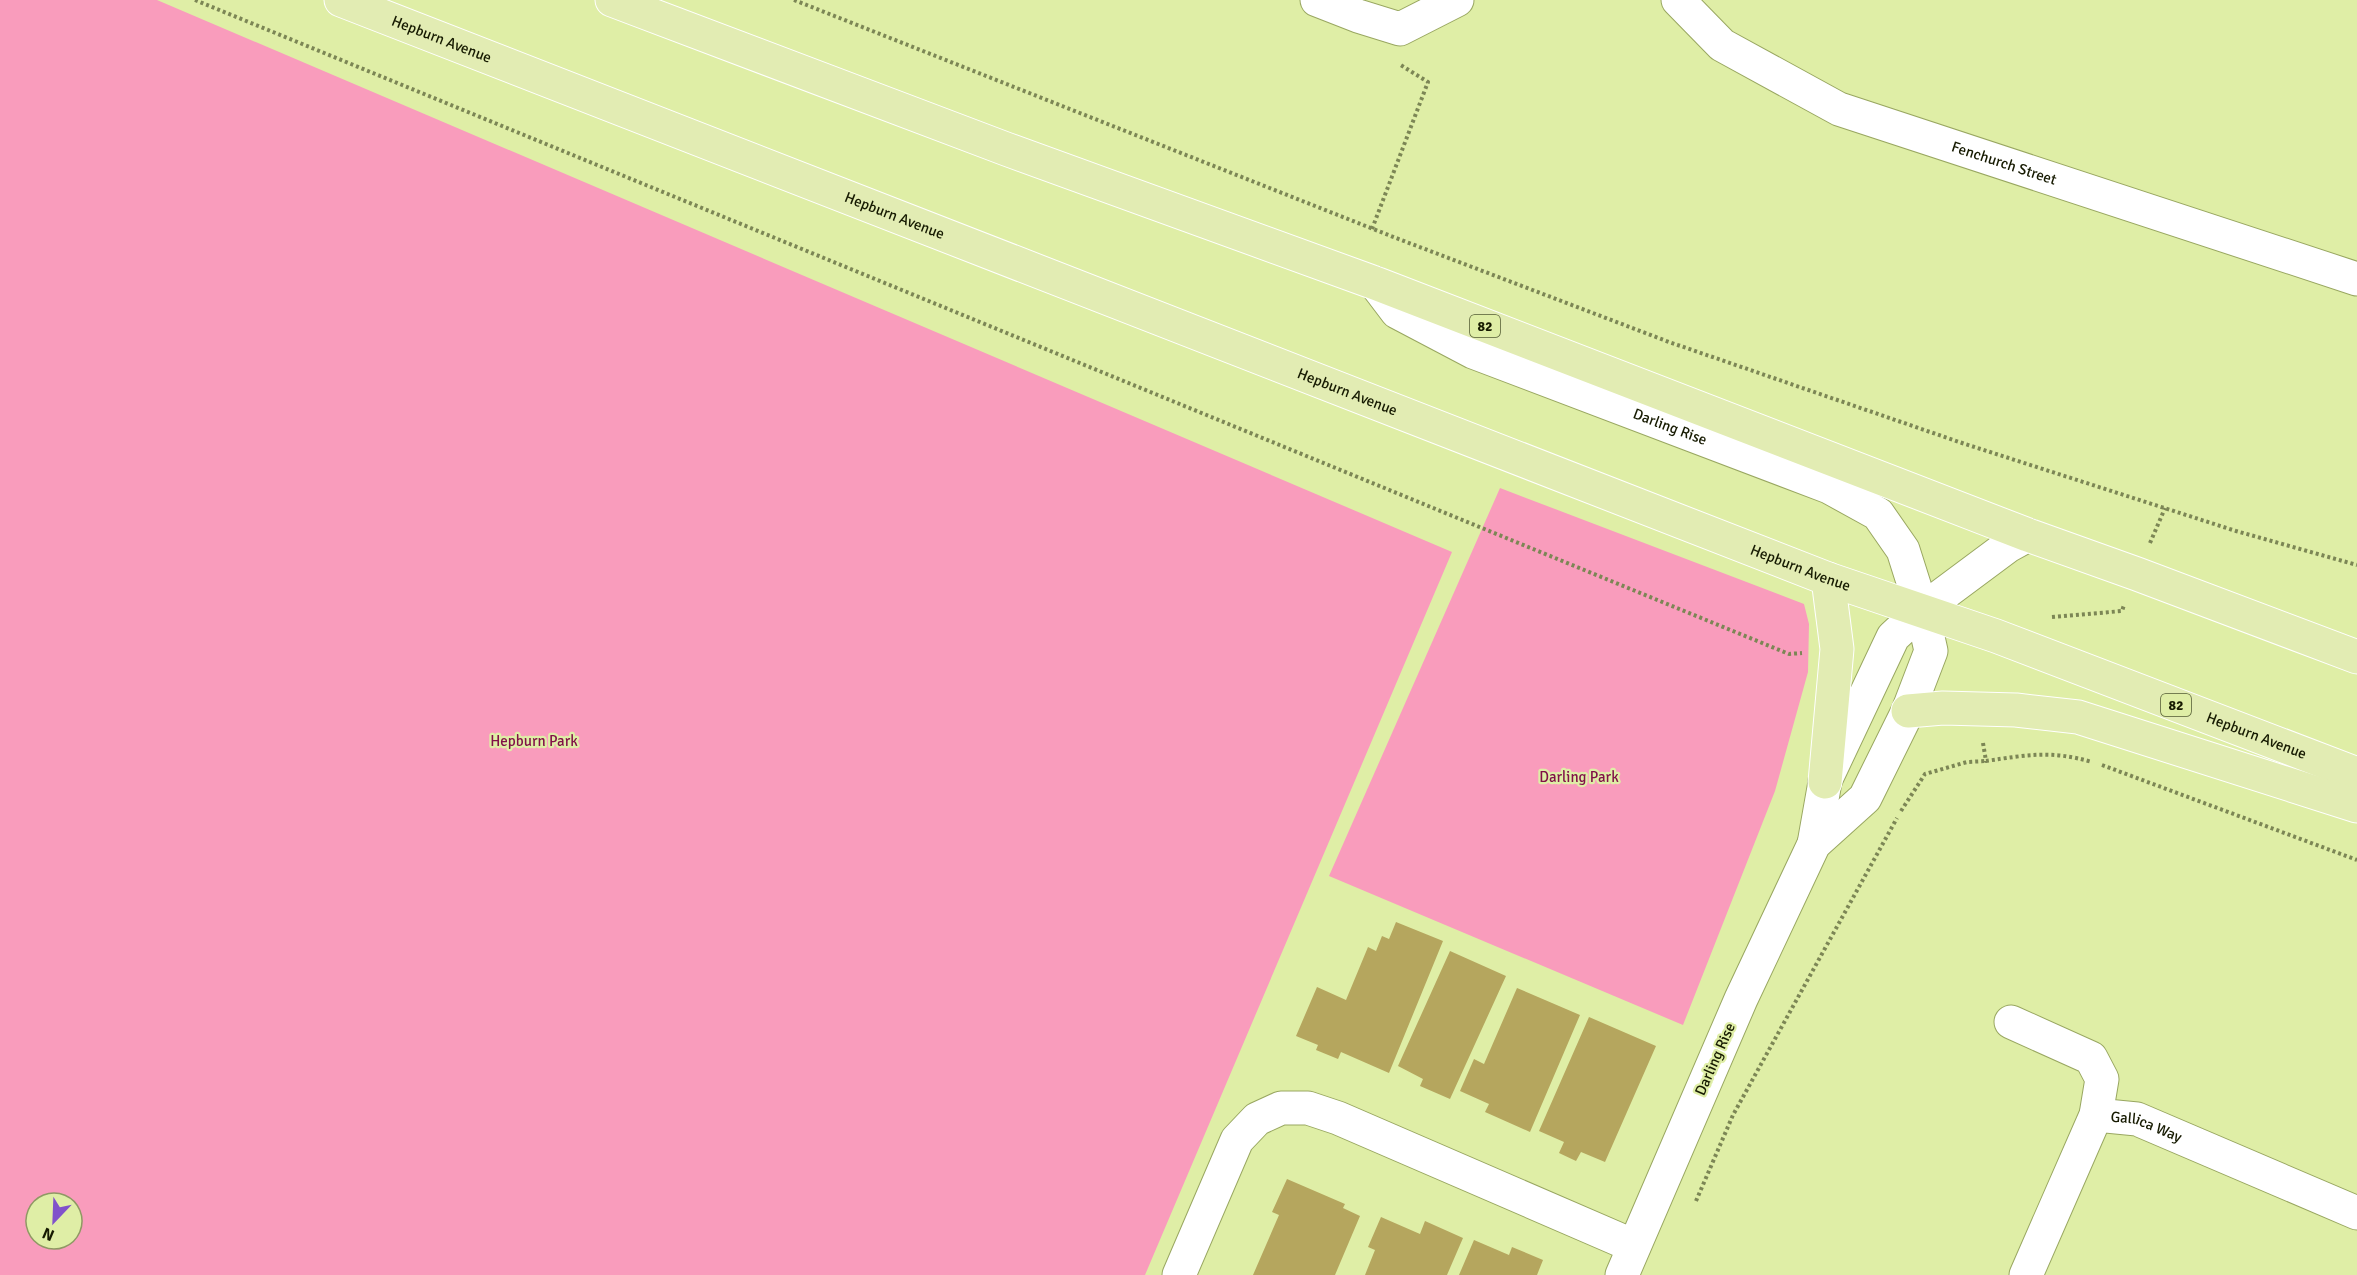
<svg xmlns="http://www.w3.org/2000/svg" width="2357" height="1275" viewBox="0 0 2357 1275" font-family="Signika,sans-serif">
	<style>
		.green { fill: #f99cbc; fill-rule: evenodd }
		.building { fill: #b5a65e }
		.lines { fill: none; stroke-linecap: round; stroke-linejoin: round }
		.minor-casing { stroke: #99a761; stroke-width: 35 }
		.tertiary-casing { stroke: #99a761; stroke-width: 35 }
		.primary-casing { stroke: #fff; stroke-width: 35 }
		.path { stroke: #7c8655; stroke-width: 4; stroke-dasharray: 3 3; stroke-linecap: butt }
		.minor { stroke: #fff; stroke-width: 33 }
		.tertiary { stroke: #fff; stroke-width: 33 }
		.primary { stroke: #e2ecb3; stroke-width: 33 }
		.labels { text-anchor: middle; dominant-baseline: central; stroke-width: 4.5; stroke-linejoin: round; paint-order: stroke }
		.shield { fill: #dfeea6; stroke: #525a32; stroke-width: 1.5 }
		.shield-label { font-size: 14px; font-weight: bold; fill: #161a01 }
		.street-label { font-size: 15px; fill: #161a01; stroke: #dfeea6 }
		.park-label { font-size: 15px; fill: #811148; stroke: #dfeea6 }
	</style>
	<rect width="100%" height="100%" fill="#dfeea6"/>
	<path class="green" d="M0,0H157L1452,552L1145,1275H0ZM36,1203H72V1239H36Z
		M1500,488L1804,604L1809,624L1808,672L1775,791L1683,1025L1329,876Z"/>
	<path class="building" d="M1396,922L1443,941L1389,1073L1341,1052L1338,1059L1316,1050L1318,1045L1296,1036L1317,987L1346,1000L1368,947L1376,951L1382,936L1389,939Z
		M1450,951L1506,976L1450,1099L1420,1086L1423,1079L1398,1066Z
		M1517,988L1580,1015L1530,1132L1485,1112L1489,1104L1460,1091L1474,1059L1484,1064Z
		M1589,1017L1656,1046L1605,1162L1581,1152L1576,1161L1559,1153L1564,1142L1539,1131Z
		M1287,1179L1345,1204L1343,1208L1360,1216L1335,1275H1253L1279,1215L1272,1212Z
		M1381,1217L1420,1234L1425,1221L1463,1238L1447,1275H1365L1375,1250L1368,1247Z
		M1474,1240L1509,1255L1512,1247L1543,1260L1537,1275H1459Z"/>
	<g class="lines">
		<defs>
			<g id="minor">
				<path d="M1317,0L1358,16L1400,29L1457,0"/>
				<path id="s1" d="M1678,0L1722,45L1839,109L2357,279"/>
				<path d="M1814,844L1825,782"/>
				<path d="M2011,1022L2091,1058L2102,1079L2096,1115L2026,1275"/>
				<path id="s2" d="M2096,1115L2137,1119L2357,1213"/>
				<path d="M1179,1275L1237,1140L1257,1119L1281,1108H1308L1338,1118L1634,1246"/>
			</g>
			<g id="tertiary">
				<path id="s3" d="M1375,283L1397,312L1473,352L1829,487L1878,514L1903,550L1922,610L1931,651L1908,711L1865,798L1814,844L1741,999L1622,1275"/>
				<path d="M1825,781L1893,637L1922,610L2008,546L2028,535"/>
			</g>
			<g id="primary">
				<path id="s4" d="M341,0L1828,579L1996,636L2357,774"/>
				<path d="M612,0L1006,149L1375,283L2028,535L2137,574L2357,657"/>
				<path d="M1908,711L1943,708L2016,710L2078,717L2357,806"/>
				<path d="M1825,782L1837,649L1828,579"/>
			</g>
		</defs>
		<use href="#minor" class="minor-casing"/>
		<use href="#tertiary" class="tertiary-casing"/>
		<use href="#primary" class="primary-casing"/>
		<path class="path" d="M195,0L1789,654L1802,653
			M794,0L1396,238L1669,342L1965,444L2236,531L2357,565
			M1372,229L1428,82L1399,64
			M2150,543L2165,508
			M2052,617L2122,611L2124,605
			M1983,743L1986,761C2027,755 2051,750 2092,762
			M2102,765L2357,860
			M1901,811L1925,774L1967,762L1986,761
			M1696,1201L1733,1115L1897,818"/>
		<use href="#minor" class="minor"/>
		<use href="#tertiary" class="tertiary"/>
		<use href="#primary" class="primary"/>
	</g>
	<g class="labels">
		<g class="shield">
			<rect x="1470" y="315" width="30" height="22" rx="4.5"/>
			<rect x="2161" y="694" width="30" height="22" rx="4.5"/>
		</g>
		<g class="shield-label">
			<text x="1485" y="326">82</text>
			<text x="2176" y="705">82</text>
		</g>
		<g class="street-label">
			<text stroke="none"><textPath href="#s4" startOffset="108">Hepburn Avenue</textPath></text>
			<text stroke="none"><textPath href="#s1" startOffset="370">Fenchurch Street</textPath></text>
			<text stroke="none"><textPath href="#s4" startOffset="594">Hepburn Avenue</textPath></text>
			<text stroke="none"><textPath href="#s4" startOffset="1080">Hepburn Avenue</textPath></text>
			<text stroke="none"><textPath href="#s3" startOffset="333">Darling Rise</textPath></text>
			<text stroke="none"><textPath href="#s4" startOffset="1566">Hepburn Avenue</textPath></text>
			<text stroke="none"><textPath href="#s4" startOffset="2052">Hepburn Avenue</textPath></text>
			<text transform="translate(1715 1059) rotate(-66)">Darling Rise</text>
			<text stroke="none"><textPath href="#s2" startOffset="52">Gallica Way</textPath></text>
		</g>
		<g class="park-label">
			<text x="534" y="741">Hepburn Park</text>
			<text x="1579" y="777">Darling Park</text>
		</g>
	</g>
	<g transform="translate(54 1221) rotate(203)"><circle r="28" fill="#dfeea6" stroke="#8f9964" stroke-width="1.5"/>
	<path d="M0-4.5L10 22L0 15L-10 22Z" fill="#8052cb"/>
	<text y="-9" font-size="16" font-weight="bold" text-anchor="middle" fill="#161a01">N</text>
	</g>
</svg>
